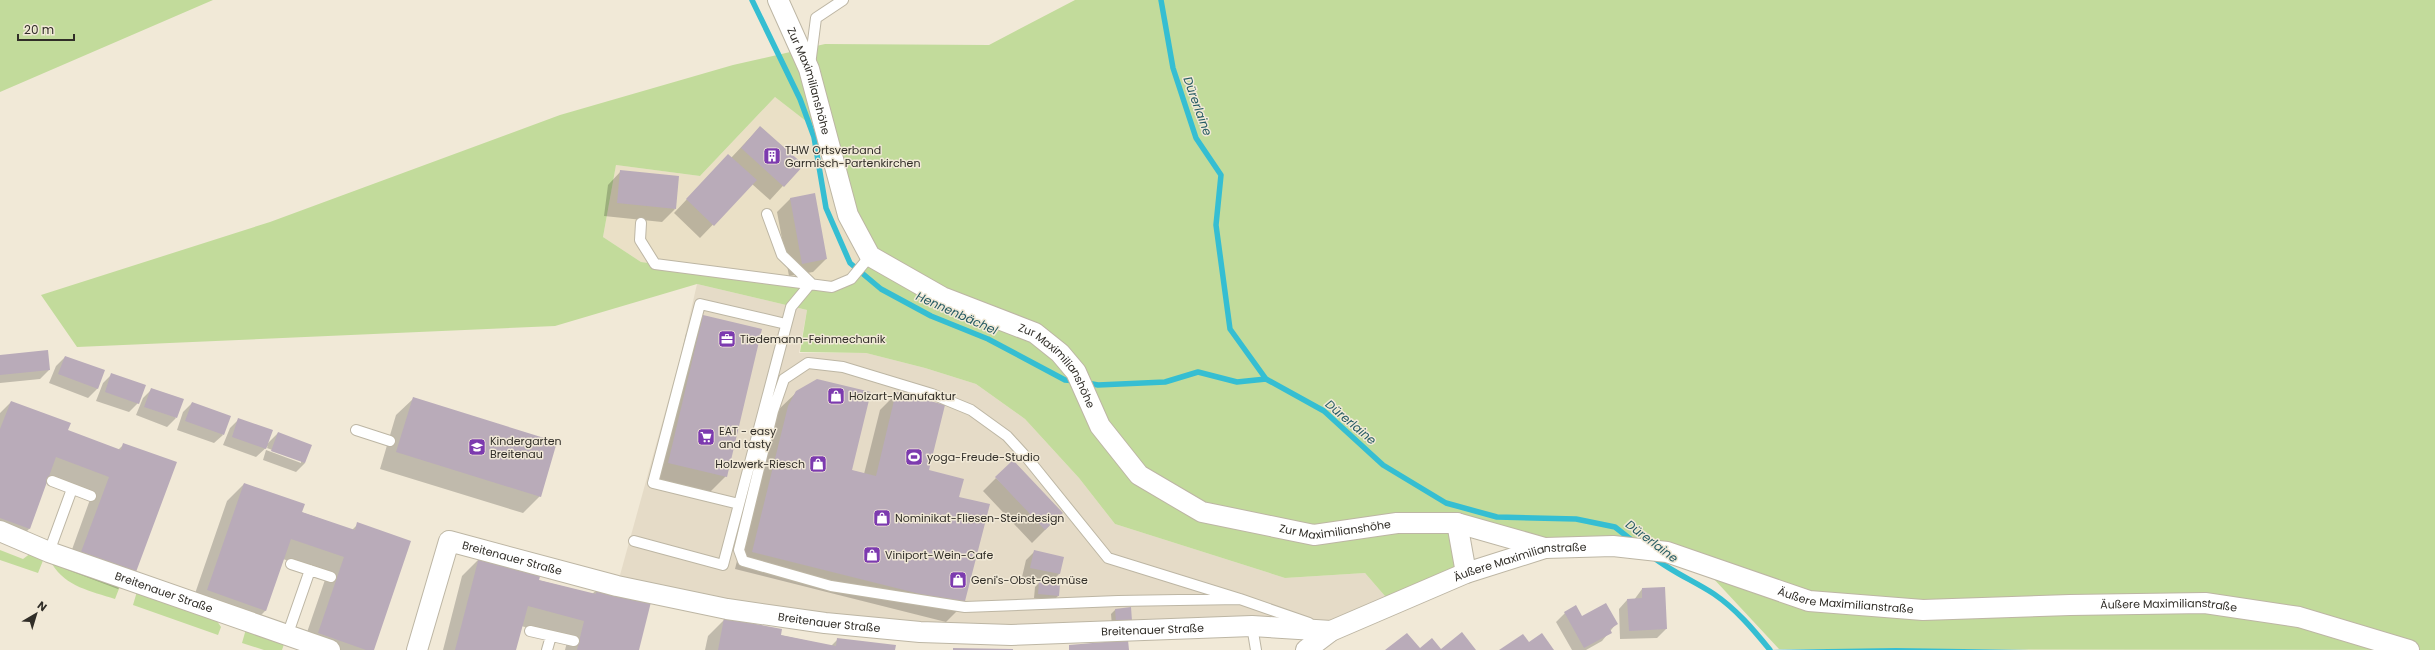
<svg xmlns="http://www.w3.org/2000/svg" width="2435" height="650" viewBox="0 0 2435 650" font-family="Poppins,sans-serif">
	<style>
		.built { fill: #eae0c6 }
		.industrial { fill: #e5dbc7 }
		.green { fill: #c2db9b; fill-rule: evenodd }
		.water { fill: #35bed2 }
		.shadow { fill: #0003 }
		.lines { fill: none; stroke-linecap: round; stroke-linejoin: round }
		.stream { stroke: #35bed2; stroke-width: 5.5 }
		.building { fill: #b9abb9 }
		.lane-casing { stroke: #bdb6a4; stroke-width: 12 }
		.street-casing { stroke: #bdb6a4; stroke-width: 22 }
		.lane { stroke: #fff; stroke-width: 10 }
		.street { stroke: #fff; stroke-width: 20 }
		.labels { text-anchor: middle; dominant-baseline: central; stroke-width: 3; stroke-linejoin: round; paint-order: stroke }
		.street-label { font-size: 11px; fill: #312e28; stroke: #f1e9d7 }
		.poi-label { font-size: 11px; fill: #312e28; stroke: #f1e9d7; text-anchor: start }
		.water-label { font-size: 12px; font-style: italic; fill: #255b63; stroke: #f1e9d7 }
	</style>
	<rect width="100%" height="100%" fill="#f1e9d7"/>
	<path class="built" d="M775,97L829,139L870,256L832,287L641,262L603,237L616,165L700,176Z"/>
	<path class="industrial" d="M697,284L807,310L799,353H866L925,368L976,384L1025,419L1079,478L1115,524L1285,578L1365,573L1391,603L1331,631L920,632L617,586L680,358Z"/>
	<path class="green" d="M0,0H213L0,92Z
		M1075,0H2435V650L1779,649L1699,563L1545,548L1457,523L1466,573L1391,603L1365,573L1285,578L1115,524L1079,478L1025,419L976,384L925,368L866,353L800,352L807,310L697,284L555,326L77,347L41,295L270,222L560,115L733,65L825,44L989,45ZM775,97L829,139L870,256L832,287L641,262L603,237L616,165L700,176Z
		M0,550L23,559L35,550L44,558L38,573L0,560Z
		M57,557L122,581L115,599C91,591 66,587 52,564Z
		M138,588L217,621L221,627L218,635L133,605Z
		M246,629L285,641L282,650H264L242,643Z"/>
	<path class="water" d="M1896,648L2030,650H1770Z"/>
	<path class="shadow" d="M760,127L802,165L770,200L752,184L700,238L674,213L715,169L731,158Z
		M621,171L675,209L662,222L604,216L608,185Z
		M814,195L826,259L813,272L789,276L777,212L790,199Z
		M704,316L726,476L709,493L652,480L686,334Z
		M47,351L49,370L40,379L0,383V356Z
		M65,357L103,371L97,389L88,398L49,383L56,366Z
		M112,374L138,403L129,412L96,401L103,383Z
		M152,389L176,418L167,427L136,415L143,398Z
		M797,392L850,470L864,474L880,410L897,393L928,470L958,498L963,605L946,622L735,569L771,424L779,409Z
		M414,398L540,496L523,513L380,469L396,415Z
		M11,402L67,431L118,450L124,444L135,572L118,589L65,569L92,494L48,477L29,529L12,546L0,541V413Z
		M192,403L223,435L214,443L177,430L183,412Z
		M239,419L267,444L278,433L305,463L296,472L263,460L266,450L301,463V461L267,448L268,446L256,457L223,445L230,428Z
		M996,478L1049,526L1032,543L983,491Z
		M244,484L301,512L352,530L358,524L373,650H301L327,574L283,559L265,611L248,628L190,608L227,501Z
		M1035,551L1063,558L1059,574L1049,584L1058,596L1054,600L1034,598L1035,587L1039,583L1048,582L1022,577L1026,560Z
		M479,559L538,580L592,594L598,589L638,650H565L568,638L521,626L515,650H443L462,576Z
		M1642,589L1666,629L1657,638L1620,639L1619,609L1627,600H1634Z
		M1130,609L1112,626L1111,614L1115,610Z
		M1565,613L1582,617L1616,624L1602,641L1586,650H1572L1556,622Z
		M725,619L780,635L831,646L838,639L894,650H705L708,636Z"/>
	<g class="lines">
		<path class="stream" d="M752,0L800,99L814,137L826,208L850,263L881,289L931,316L988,339L1065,380L1076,381
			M1161,0L1173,68L1196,138L1221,175L1216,225L1230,329L1266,379L1324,411L1383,465L1446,503L1497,517L1576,519L1615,527L1634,542
			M1087,383L1098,385L1165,382L1198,372L1237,382L1266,379
			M1653,557C1672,572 1694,581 1714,594C1736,609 1753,629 1770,650"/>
	</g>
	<path class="building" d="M760,126L804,165L784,187L741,148Z
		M728,154L757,180L714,226L686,199Z
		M620,170L679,176L676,209L617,203Z
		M815,193L827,259L802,264L790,198Z
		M703,315L762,329L727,477L668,463Z
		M48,350L50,370L0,375V355Z
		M65,356L105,370L98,389L58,374Z
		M111,373L146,385L139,404L105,392Z
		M817,379L871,392L852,470L876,476L896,392L945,405L929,470L964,479L959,497L990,504L964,605L752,552L788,406L796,391Z
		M151,388L184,399L177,418L144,407Z
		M413,397L557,442L541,497L396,452Z
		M11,401L71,423L68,430L121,450L123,443L177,462L136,572L81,552L109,477L56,457L30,529L0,518V429Z
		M192,402L231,416L224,435L185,421Z
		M238,418L273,430L266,449L232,437Z
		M278,432L312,445L305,463L271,451Z
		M1013,460L1063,513L1045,530L995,477Z
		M244,483L305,504L302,512L355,530L357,522L411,541L374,650H366L318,633L344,557L291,539L266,611L207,590Z
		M1034,550L1064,557L1060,574L1030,568Z
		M479,557L541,573L539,580L596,594L597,588L651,602L639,650H577L584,621L528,606L516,650H455Z
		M1039,582L1060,584L1059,596L1038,594Z
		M1665,587L1667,629L1629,631L1627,599L1642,598V588Z
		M1606,603L1618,624L1610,629L1612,633L1584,648L1564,612L1576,605L1582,616Z
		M1131,607L1132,621L1116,623L1115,609Z
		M724,618L782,629L781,635L836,646L837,638L896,645L895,650H718Z
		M1462,632L1476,650H1385L1407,633L1420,648L1432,638L1441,649Z
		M1542,633L1554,650H1499L1523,634L1529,642Z
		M1128,640L1129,650H1069V645Z
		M953,648L1013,649V650H953Z"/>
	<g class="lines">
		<defs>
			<path id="lane" d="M810,65L816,18L843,0
				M641,223L640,240L655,264L832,287L851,279L870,256
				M356,430L390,441
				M52,481L91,496
				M739,504L653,483L700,304L786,324
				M634,541L723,565L791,307L811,283L782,255L767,214
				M49,552L72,489
				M291,564L331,577
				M1240,599L1118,601L965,607L831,586L743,561L739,550L773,411L784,379L808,363L843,367L932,394L971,410L1007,436L1028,459L1108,558L1240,599L1309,623
				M1252,626L1256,650
				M530,631L574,641
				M287,636L310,570
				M547,650L551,636"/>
			<g id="street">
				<path id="s1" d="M778,0L809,69L848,215L870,256L942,297L1035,333L1060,353L1076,372L1100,426L1139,475L1202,512L1314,535L1397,523H1457L1545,548"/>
				<path d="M1457,523L1466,573"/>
				<path id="s2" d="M0,531L49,552L330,650"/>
				<path id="s3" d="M417,650L449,541L617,586L727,609L825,623L920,632L1011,635L1252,626L1331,631"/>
				<path id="s4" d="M1306,650L1331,631L1466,573L1545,548L1613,546L1667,552L1809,601L1923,610L2070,605L2205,603L2299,617L2409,650"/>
			</g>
		</defs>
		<use href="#lane" class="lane-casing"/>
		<use href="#street" class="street-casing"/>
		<use href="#lane" class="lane"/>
		<use href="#street" class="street"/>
	</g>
	<defs>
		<symbol id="building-square" viewBox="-11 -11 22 22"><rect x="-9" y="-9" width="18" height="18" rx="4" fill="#7c3aaf" stroke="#f1e9d7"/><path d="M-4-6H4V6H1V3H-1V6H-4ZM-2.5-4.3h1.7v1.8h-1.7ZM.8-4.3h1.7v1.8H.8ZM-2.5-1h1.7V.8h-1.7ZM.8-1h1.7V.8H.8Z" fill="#fff"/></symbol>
		<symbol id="office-square" viewBox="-11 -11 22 22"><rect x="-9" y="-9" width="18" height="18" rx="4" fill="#7c3aaf" stroke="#f1e9d7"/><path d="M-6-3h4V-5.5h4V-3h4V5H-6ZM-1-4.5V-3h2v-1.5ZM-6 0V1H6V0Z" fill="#fff"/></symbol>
		<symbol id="shop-square" viewBox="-11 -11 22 22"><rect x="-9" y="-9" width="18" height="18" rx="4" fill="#7c3aaf" stroke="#f1e9d7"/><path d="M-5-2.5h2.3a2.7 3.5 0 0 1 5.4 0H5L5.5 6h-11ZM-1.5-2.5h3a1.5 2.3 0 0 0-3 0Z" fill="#fff"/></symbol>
		<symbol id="supermarket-square" viewBox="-11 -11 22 22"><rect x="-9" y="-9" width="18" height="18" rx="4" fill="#7c3aaf" stroke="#f1e9d7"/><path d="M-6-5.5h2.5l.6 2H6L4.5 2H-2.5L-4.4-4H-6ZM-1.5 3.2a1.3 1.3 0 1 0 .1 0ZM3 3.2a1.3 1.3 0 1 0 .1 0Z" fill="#fff"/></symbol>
		<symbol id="school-square" viewBox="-11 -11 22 22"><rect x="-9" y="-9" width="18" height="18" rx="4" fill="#7c3aaf" stroke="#f1e9d7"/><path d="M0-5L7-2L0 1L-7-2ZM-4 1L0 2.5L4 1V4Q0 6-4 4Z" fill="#fff"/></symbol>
		<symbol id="stadium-square" viewBox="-11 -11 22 22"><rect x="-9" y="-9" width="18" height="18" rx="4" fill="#7c3aaf" stroke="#f1e9d7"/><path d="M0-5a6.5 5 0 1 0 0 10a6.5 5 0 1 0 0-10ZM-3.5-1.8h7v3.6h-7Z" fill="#fff"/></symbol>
	</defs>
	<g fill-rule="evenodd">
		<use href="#building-square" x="762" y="146" width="20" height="20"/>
		<use href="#office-square" x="717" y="329" width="20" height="20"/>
		<use href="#shop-square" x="826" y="386" width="20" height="20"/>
		<use href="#supermarket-square" x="696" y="427" width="20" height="20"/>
		<use href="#school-square" x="467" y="437" width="20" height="20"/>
		<use href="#stadium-square" x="904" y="447" width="20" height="20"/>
		<use href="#shop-square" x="808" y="454" width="20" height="20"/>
		<use href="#shop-square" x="872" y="508" width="20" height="20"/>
		<use href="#shop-square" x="862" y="545" width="20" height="20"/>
		<use href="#shop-square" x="948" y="570" width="20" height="20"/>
	</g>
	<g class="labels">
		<g class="street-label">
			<text stroke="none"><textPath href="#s1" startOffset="87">Zur Maximilianshöhe</textPath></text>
			<text stroke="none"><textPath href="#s1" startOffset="495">Zur Maximilianshöhe</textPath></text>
			<text stroke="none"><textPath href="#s1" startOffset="843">Zur Maximilianshöhe</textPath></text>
			<text stroke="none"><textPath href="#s3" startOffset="179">Breitenauer Straße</textPath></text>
			<text stroke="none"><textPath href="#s4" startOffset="234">Äußere Maximilianstraße</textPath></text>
			<text stroke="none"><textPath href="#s2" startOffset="175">Breitenauer Straße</textPath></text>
			<text stroke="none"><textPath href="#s4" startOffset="570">Äußere Maximilianstraße</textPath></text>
			<text stroke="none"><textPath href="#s4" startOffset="894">Äußere Maximilianstraße</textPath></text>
			<text stroke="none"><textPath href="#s3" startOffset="503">Breitenauer Straße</textPath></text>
			<text stroke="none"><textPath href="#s3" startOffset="827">Breitenauer Straße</textPath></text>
		</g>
		<g class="poi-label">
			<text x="785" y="150">THW Ortsverband<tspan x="785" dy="13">Garmisch-Partenkirchen</tspan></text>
			<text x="740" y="339">Tiedemann-Feinmechanik</text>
			<text x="849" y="396">Holzart-Manufaktur</text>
			<text x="719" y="431">EAT - easy<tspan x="719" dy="13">and tasty</tspan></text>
			<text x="490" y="441">Kindergarten<tspan x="490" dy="13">Breitenau</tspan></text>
			<text x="927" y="457">yoga-Freude-Studio</text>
			<text x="805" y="464" text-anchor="end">Holzwerk-Riesch</text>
			<text x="895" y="518">Nominikat-Fliesen-Steindesign</text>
			<text x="885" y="555">Viniport-Wein-Cafe</text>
			<text x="971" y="580">Geni's-Obst-Gemüse</text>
		</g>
		<g class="water-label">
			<text transform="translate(1198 106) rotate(70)">Dürerlaine</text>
			<text transform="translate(957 313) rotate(24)">Hennenbächel</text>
			<text transform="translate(1351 422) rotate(40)">Dürerlaine</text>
			<text transform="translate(1652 541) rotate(37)">Dürerlaine</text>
		</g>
	</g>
	<g transform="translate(36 614) rotate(38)" stroke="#f1e9d7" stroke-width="3" paint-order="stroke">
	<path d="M0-3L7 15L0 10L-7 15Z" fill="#312e28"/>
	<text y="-6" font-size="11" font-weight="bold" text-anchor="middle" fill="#312e28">N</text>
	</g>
	<path d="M18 34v6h56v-6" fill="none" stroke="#312e28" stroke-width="2"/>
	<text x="24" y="34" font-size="12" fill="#312e28" stroke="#f1e9d7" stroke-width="3" paint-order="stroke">20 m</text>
</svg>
